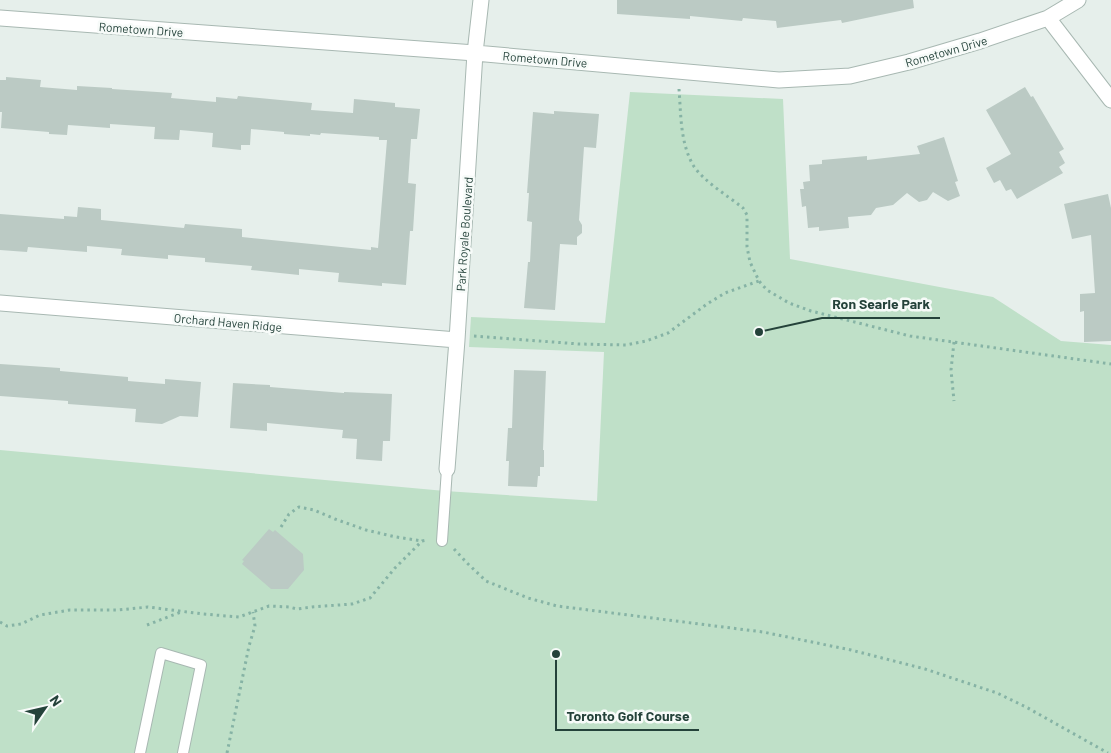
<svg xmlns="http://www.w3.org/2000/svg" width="1111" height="753" viewBox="0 0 1111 753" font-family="Barlow,sans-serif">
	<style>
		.green { fill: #bfe0c8 }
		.building { fill: #bbcac4 }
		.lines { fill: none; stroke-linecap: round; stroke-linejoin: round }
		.service-casing { stroke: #a8b8b2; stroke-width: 12 }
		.minor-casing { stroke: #a8b8b2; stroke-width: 17 }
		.path { stroke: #86b3a5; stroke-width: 3; stroke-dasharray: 2.5 4; stroke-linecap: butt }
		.service { stroke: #fff; stroke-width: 10 }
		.minor { stroke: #fff; stroke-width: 15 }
		.labels { text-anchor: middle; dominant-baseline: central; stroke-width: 5; stroke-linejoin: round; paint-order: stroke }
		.street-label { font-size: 12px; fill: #24423a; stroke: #f7fbf9 }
		.leader { fill: none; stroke: #24423a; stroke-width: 2 }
		.callout-dot { fill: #24423a; stroke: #f7fbf9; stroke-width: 2 }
		.callout-label { font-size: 14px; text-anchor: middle; font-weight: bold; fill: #24423a; stroke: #f7fbf9; stroke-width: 5; stroke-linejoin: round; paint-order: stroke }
	</style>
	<rect width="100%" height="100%" fill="#e6efeb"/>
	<path class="green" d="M630,92L783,99L790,259L993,297L1061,341L1111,345V753H0V450L445,491L597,501L604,352L469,347L471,317L605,323Z"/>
	<path class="building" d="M617,0H913L914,8L842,23L841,20L777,28L776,21L743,18L742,21L690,16V19L617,14Z
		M6,77L41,80L40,87L77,90V86L112,88V89L172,93L171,98L216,102V97L237,99L238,96L312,103L311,110L353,113L354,99L395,103V107L420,109L417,139H411L408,183L416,184L413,231H410L406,285L382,283V286L338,282L339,273L299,269V275L251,270L252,266L205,262V258L168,255V259L121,255L122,249L87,246V252L28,247L27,252L0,250V214L64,219V216L77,217L78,207L101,209V220L184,228L185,224L242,229V237L371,250V247L378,248L387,140H379V137L321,133L320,135L310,134V136L284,134V132L251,129L250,145H241V150L212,147L213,133L180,130L179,140L154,139L155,127L110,124V128L68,125L67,135L49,134V132L1,128L2,112H0V80H6Z
		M1025,87L1031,97L1033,96L1064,149L1059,152L1065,163L1059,167L1063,173L1017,199L1011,189L1006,191L1000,180L994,183L986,168L1011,154L986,110Z
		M554,111L599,114L596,148L584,147L579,220L582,225V233L577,237V245L560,244L555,310L524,308L528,262H530L532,222L527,221L529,193H527L533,112L554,114Z
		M944,137L958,181L955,182L960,196L948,201L933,192L927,200L919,202L907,193L893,205L876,208L871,215L848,217L849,228L819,231V227L808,228L806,206L802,207L800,189H804L803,182L810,181L809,165L822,164V160L867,156V160L920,154L917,146Z
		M1108,194L1111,208V341L1084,342V311L1080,312V294L1095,293L1091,235L1072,239L1064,204Z
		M0,364L60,368V371L128,377V381L165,384V379L201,382L198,417L180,416L162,424L135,422L136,409L68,404V401L0,396Z
		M514,370L546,371L543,450H544V467H540V476H538L537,487L508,486L509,461H506L508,428H512Z
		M233,383L270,385V387L344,393V392L392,394L390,441H383L382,461L356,459L357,439L342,438L343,430L267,423V431L230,428Z
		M269,529L273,532L275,530L303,554L304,570L288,589H271L242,564L244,561L242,560Z"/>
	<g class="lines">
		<defs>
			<path id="service" d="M442,541L447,469
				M140,753L161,653L201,665L183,753"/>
			<path id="minor" d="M0,18L475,53L779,80L850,76L909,62L980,41L1048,18L1078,0
				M1048,18L1111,100
				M0,303L457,340
				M447,469L457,340L475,53L481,0"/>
		</defs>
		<use href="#service" class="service-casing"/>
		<use href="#minor" class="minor-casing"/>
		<path class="path" d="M679,89C681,114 680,142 693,165C703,181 728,196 743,208L747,215V247L750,262L759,281L767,290L789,303L811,311L910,336L1111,364
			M474,336L579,344L626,345L646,341L668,333L707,304L725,293L759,281
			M954,342L951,370L954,401
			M281,527L289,514L299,507L314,510L335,519L366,530L396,537L422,541
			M454,549L467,563L486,581L528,598L557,606L763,632L851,650L925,669L997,693L1026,707L1108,753
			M0,622L7,626L21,624L40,615L70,610H118L148,607L203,614L239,617L269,606L289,607L297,609L312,607L352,604L370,598L395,568L422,541L427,540
			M147,625L181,612
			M227,753L249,646L255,626L253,612"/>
		<use href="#service" class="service"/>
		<use href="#minor" class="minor"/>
	</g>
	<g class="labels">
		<g class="street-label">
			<text transform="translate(141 29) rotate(4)">Rometown Drive</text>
			<text transform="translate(946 51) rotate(-16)">Rometown Drive</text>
			<text transform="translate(545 59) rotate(5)">Rometown Drive</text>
			<text transform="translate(464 234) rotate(-86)">Park Royale Boulevard</text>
			<text transform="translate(228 322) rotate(5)">Orchard Haven Ridge</text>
		</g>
	</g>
	<path class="leader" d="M759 332L822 318H940M556 654L556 730H699"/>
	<g class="callout-dot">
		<circle cx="759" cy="332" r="5"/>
		<circle cx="556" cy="654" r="5"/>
	</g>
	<g class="callout-label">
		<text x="881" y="309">Ron Searle Park</text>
		<text x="628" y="721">Toronto Golf Course</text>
	</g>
	<g transform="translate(45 708) rotate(56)" stroke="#f7fbf9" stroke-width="4" paint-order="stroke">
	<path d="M0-4L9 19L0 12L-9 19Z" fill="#24423a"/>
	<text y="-8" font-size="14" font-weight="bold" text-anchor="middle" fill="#24423a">N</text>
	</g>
</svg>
